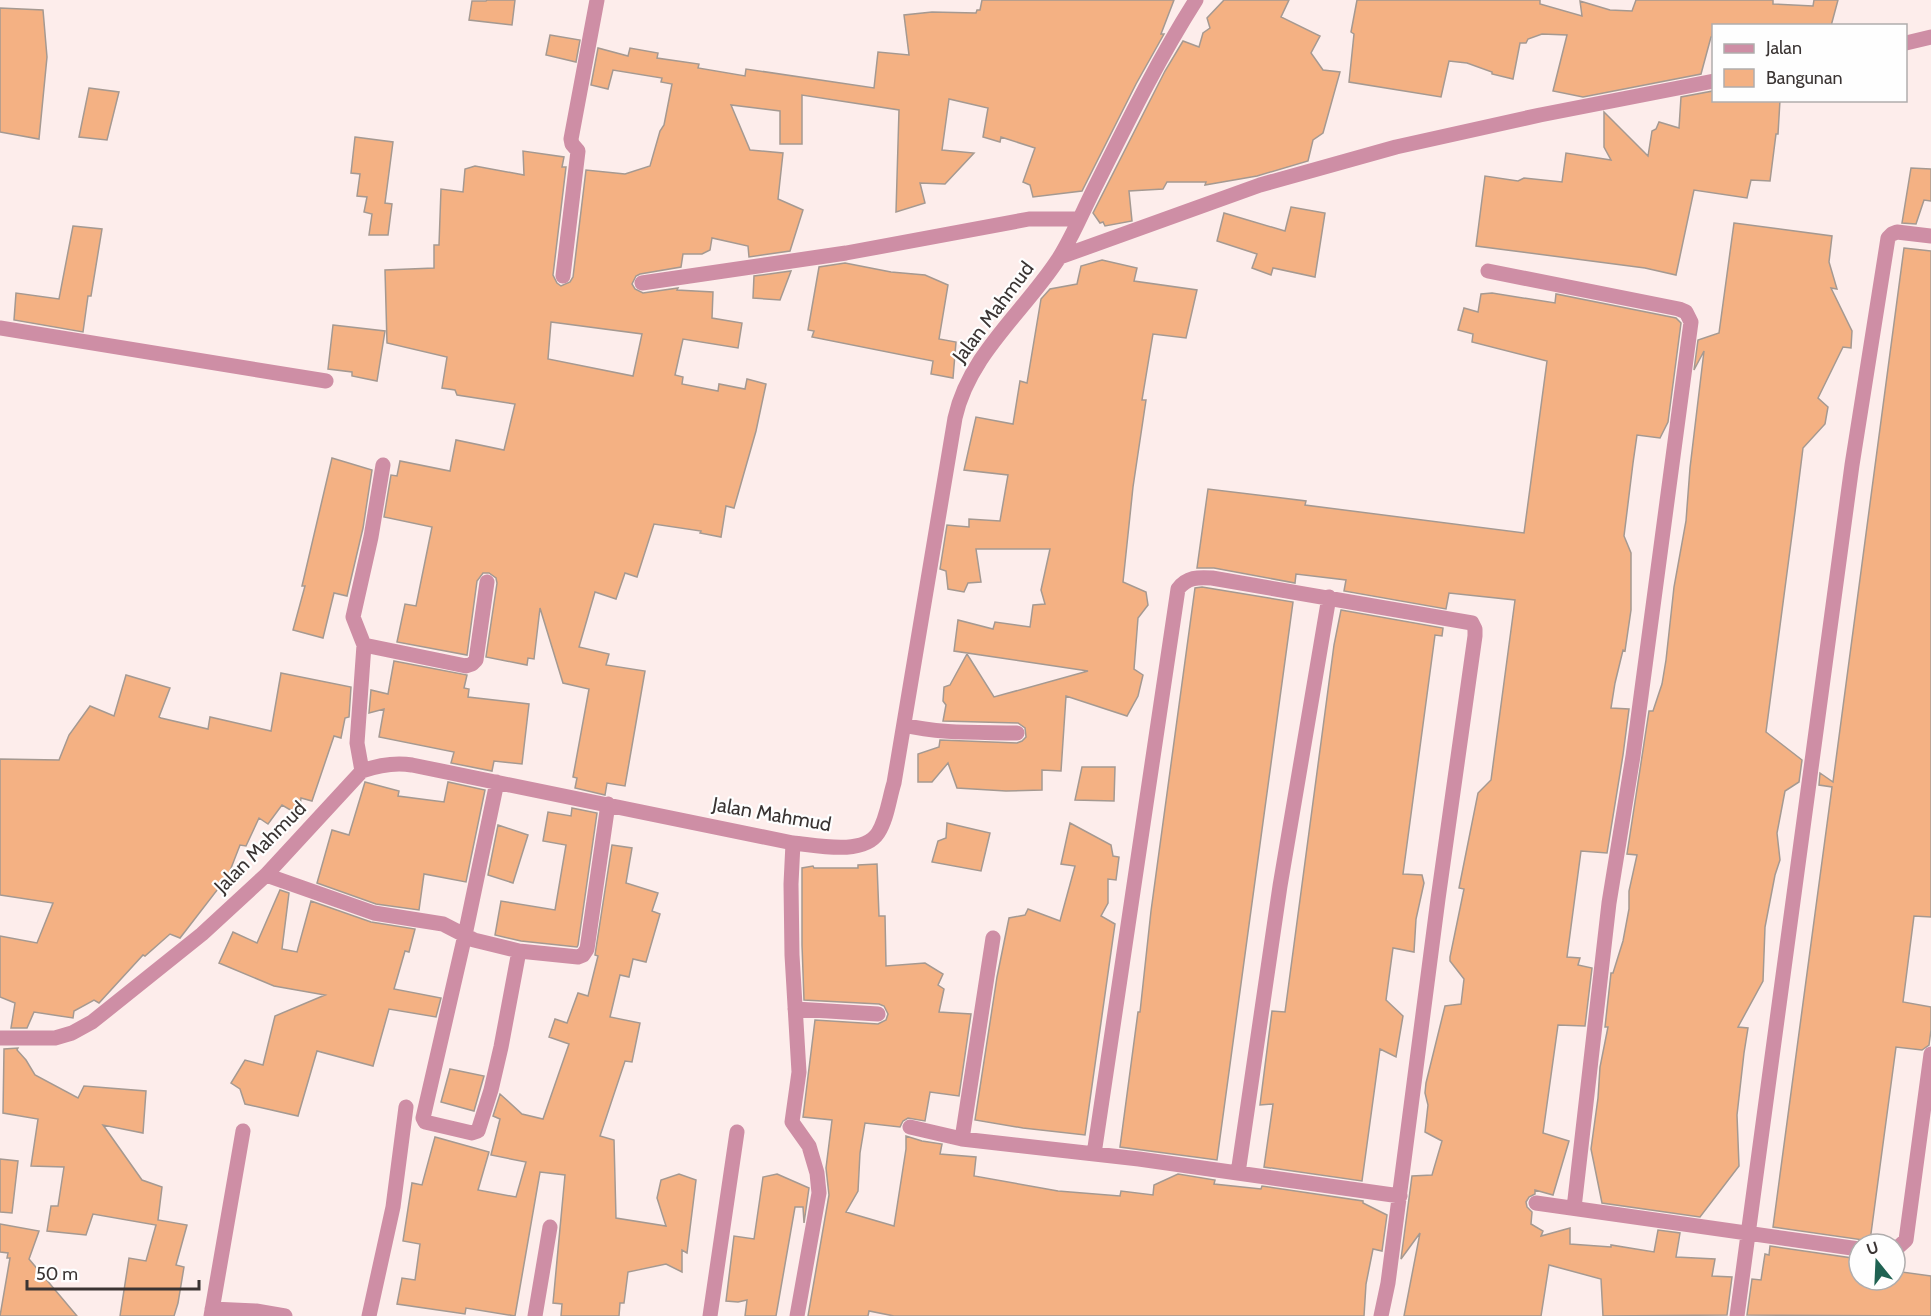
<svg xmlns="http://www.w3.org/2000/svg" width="1931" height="1316" viewBox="0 0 1931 1316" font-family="Cabin,sans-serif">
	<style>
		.building { fill: #f4b183; stroke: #a59991; stroke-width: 1.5; fill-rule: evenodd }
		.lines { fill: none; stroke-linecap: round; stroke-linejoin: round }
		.minor { stroke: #ce8ea5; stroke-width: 15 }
		.labels { text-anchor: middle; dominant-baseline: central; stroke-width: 4.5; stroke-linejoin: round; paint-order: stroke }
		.street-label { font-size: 20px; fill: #3a3433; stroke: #fefefe }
	</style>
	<rect width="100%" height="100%" fill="#fdedeb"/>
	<path class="building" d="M487,0H515L512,25L469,20L472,1H486Z
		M982,0H1174L1161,34H1164L1136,84L1082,191L1033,197L1030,185L1023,182L1035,148L1001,137L1000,142L983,137L988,108L949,99L942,150L974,153L945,184L920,183L925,203L896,212L899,110L802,95V144H780V111L731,105L750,150L783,153L778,199L803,210L790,251L749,257L748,246L712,238L710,250L702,254H683L681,267L640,274L636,276L632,284L635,289L643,293L678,288L677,290L713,292L712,318L742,323L738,348L683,339L675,375L683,377L682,384L718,391L719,384L745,389L747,379L766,384L756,431L734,508L726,506L721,537L700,533L701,531L654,524L637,577L625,573L616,599L595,592L579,647L609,654L606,665L645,671L625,786L607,783L605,795L575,788L577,778L573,777L589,689L563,683L540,608L534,659L528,658L527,665L486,657L497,583L496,578L489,573H483L477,581L467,655L397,642L405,604L416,606L432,527L384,517L391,475L397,476L400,461L450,471L456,440L504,450L515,404L457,395L455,390L442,388L447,357L387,343L385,270L434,268V245H439L441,189L463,192L465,169L475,166L524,175L523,151L564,157L562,167H566L553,275L557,283L561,286L570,282L573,277L586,170L625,174L650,166L660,131L664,125L672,84L661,82L662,78L613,70L608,89L591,85L598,48L628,56L630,48L658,53L657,58L699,64L698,68L745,76L746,69L874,88L878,52L909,55L904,15L932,12L976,13L977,10H980ZM551,322L642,334L633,376L548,359Z
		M1224,0H1289L1281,17L1320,36L1311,53L1323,70L1340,72L1323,133L1313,140L1308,161L1257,176L1205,185L1206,182H1167L1163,189L1129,191L1132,221L1105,226L1103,222L1100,223L1093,213L1165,71L1183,41L1199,47L1203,33L1210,28L1207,18Z
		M1357,0H1540V4L1582,16L1580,1L1610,10L1632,11L1636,0H1773V4L1813,6L1814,0H1838L1831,26H1713L1712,37H1711L1701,74L1583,97L1553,91L1567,35L1542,34L1528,39L1526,43H1520L1513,79L1492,74V72L1467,63L1449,61L1441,97L1349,82L1354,34L1351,32Z
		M0,8L43,10L47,57L39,139L0,132Z
		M550,35L580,40L576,62L546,55Z
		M89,88L119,92L107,140L79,137Z
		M1713,91V100H1780L1778,134H1776L1770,181L1751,180L1747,198L1694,190L1676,275L1645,268L1476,246L1485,176L1518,181L1524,178L1562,182L1566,153L1611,160L1604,147V112L1648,156L1652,131L1656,129L1659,122L1679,128L1681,97Z
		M355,137L393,142L385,203L392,204L388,235H369L372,214L364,212L367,197L357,196L360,174L351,173Z
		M1911,168L1931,169V201L1924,200L1916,224L1902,223Z
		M1291,207L1325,213L1315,277L1273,268L1271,275L1252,268L1257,254L1217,241L1224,213L1285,231Z
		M1734,223L1832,236L1829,262L1837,289L1831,288L1852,331L1851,348L1843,347L1818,398L1828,407L1825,424L1803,448L1795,512L1766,732L1802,760L1799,782L1785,791L1777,833L1780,860L1775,875L1765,927L1763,981L1738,1027L1748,1028L1744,1053L1737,1115L1739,1166L1700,1217L1602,1203L1591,1149L1598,1098L1600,1067L1608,1027H1605L1611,973H1613L1623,941L1629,909V891L1637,855L1627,854L1649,711H1653L1662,684L1666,660L1674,587L1686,521L1690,468L1704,351L1694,370L1698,340L1719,333Z
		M73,226L102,229L91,296H88L83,332L14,320L16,293L59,299Z
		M1904,248L1931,251V917L1914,916L1903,1002L1931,1007V1030L1929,1045L1922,1050L1896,1047L1870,1241L1773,1227L1832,787L1819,785L1820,773L1833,782Z
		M1102,260L1137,268L1134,281L1197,290L1186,338L1153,334L1142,400H1146L1133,487L1123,582L1146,592L1148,605L1138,618L1134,669L1143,675L1138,696L1127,716L1066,696L1061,771L1042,770V790L1006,791L957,788L948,763L932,782H918V754L939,747L940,740L1017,743L1022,741L1026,737L1025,728L1018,723L943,721L946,705L943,701L944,687L950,685L967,654L994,697L1088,671L954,651L958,620L993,629L995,622L1030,627L1033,605L1045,604L1041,590L1050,549H976L981,582L968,583L964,592L948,589L946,571L940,569L947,525L969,527V519L1000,521L1008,475L964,470L976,417L1013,424L1020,381L1027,383L1041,299L1050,289L1077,284L1081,266Z
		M845,263L891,272L925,275L948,285L939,339L956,342L953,378L931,374L933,361L812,337L814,331L808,330L819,267Z
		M791,271L780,300L753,298L754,276Z
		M1492,293L1555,303L1556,294L1676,318L1681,323L1668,422L1660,438L1637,435L1633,463L1624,536L1631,553V610L1625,651L1623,650L1615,683L1611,708L1629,709L1623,755L1607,853L1581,851L1567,957L1580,958L1578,965L1592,968L1585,1026L1558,1025L1543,1133L1569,1141L1553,1195L1535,1190V1194L1529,1197L1526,1202L1527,1207L1532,1212L1531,1224L1543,1231L1541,1236L1570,1228V1244L1611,1247V1245L1654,1252L1658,1230L1680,1233L1676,1257L1715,1259L1712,1276L1732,1277L1727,1315L1603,1316L1601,1279L1549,1265L1541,1316H1404L1420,1233L1401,1259L1412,1176L1432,1175L1442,1141L1425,1132L1428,1105L1425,1093L1426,1083L1445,1006L1461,1004L1464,979L1450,961V957L1464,889L1459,888L1478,793L1491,780L1515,600L1449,593L1446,609L1344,591L1346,580L1296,574L1295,583L1214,568H1197L1208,489L1306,501L1305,505L1524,533L1547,361L1472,342L1473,334L1458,330L1464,308L1478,312L1481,294Z
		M333,325L385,331L377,381L352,376V372L328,369Z
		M332,458L372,470L363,528L347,596L334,593L323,638L293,630L305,586H302Z
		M1202,587L1293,602L1217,1160L1120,1147L1138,1012H1140L1151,911L1195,588Z
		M1341,610L1443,628L1442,636L1435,635L1403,874L1422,875L1424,883L1416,919L1414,952L1393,948L1386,1000L1403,1016L1396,1057L1380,1049L1362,1181L1264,1167L1273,1104L1260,1105L1272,1011L1285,1012L1334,645Z
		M394,661L467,675L464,688L469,689L468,697L529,704L522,764L494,761L492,771L451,763L454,752L379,737L384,709L369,713L371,690L388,694Z
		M281,673L351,687L349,717L345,718L341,738L334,736L312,801L301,798L299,815L282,805L268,824L259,818L246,846L240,845L228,876L180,938L170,934L145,956L143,955L99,1003L94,1000L74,1011L73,1018L34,1012L27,1028H11L15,1003L0,997V936L37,943L53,903L0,895V759L59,760L69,735L90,706L114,716L126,675L170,688L159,717L161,718L208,729L210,717L271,731Z
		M1082,767H1115L1114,801L1075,800Z
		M365,782L399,791L398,796L444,802L448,782L485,790L466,882L424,874L419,910L376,904L317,883L332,830L349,835Z
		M572,808L597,813L578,945L577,947L521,941L495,935L501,901L555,910L566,845L543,841L548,812L571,816Z
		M947,823L990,833L981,871L932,862L938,841L946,838Z
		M1070,823L1111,845L1113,856L1119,857L1116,880L1108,879V903L1101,916L1115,924L1085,1135L1023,1128L975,1120L997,977L1009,918L1025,915L1028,909L1060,921L1075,866L1061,864Z
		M498,825L528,835L513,883L488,875Z
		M612,845L632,848L626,883L658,893L652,911L660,914L646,962L633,959L629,977L620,975L610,1017L640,1023L632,1062L625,1061L600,1136L614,1140L616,1218L666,1226L657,1198L661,1180L679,1174L696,1180L687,1253L682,1250V1272L666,1264L628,1272L624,1303H620L619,1316H561L562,1304L553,1303L565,1175L540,1172L515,1316L466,1308L465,1314L397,1304L402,1278L415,1280L420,1244L403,1241L412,1183L422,1185L435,1137L489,1152L478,1190L516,1197L526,1162L491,1155L500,1119L493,1116L500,1094L522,1114L543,1119L569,1044L549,1037L555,1019L567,1023L578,993L588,996L598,956L595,955Z
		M877,864L879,916H885L886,966L925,963L943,974L938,985L944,989L939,1012L971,1014L959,1096L930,1092L925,1121L908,1118L903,1121L900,1127L865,1123L860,1153L858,1191L846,1212L894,1226L906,1149V1136L922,1141L942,1144L940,1154L976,1157L974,1176L1058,1191L1120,1196L1121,1191L1153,1195L1154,1185L1178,1174L1215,1180L1214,1184L1261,1189L1262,1186L1363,1201V1203L1387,1215L1382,1251L1373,1249L1366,1284L1364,1316H894L869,1311L868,1316H808L829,1195L826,1168L832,1120L803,1117L815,1020L878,1024L886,1020L888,1014L884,1006L879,1004L804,1000L802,945V868L813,866L814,868H858V865Z
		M280,890L289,893L282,949L297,952L311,901L371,922L415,929L409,952L405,951L394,989L441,998L436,1017L389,1009L373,1066L317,1051L298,1116L245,1104L240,1089L231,1083L245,1060L263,1065L275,1016L325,995L274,986L219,963L233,932L257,943Z
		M18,1048L17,1050L26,1060L35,1075L78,1098L84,1086L146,1091L143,1133L103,1125L142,1180L162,1187L158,1220L187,1225L176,1265L184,1267L178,1303L174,1316H120L129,1258L146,1261L156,1225L93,1214L86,1235L47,1231L51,1206H58L64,1167L31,1166L38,1119L3,1113L4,1049Z
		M450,1069L484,1076L474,1111L441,1102Z
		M0,1159L18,1161L12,1213L0,1212Z
		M777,1174L809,1188L804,1223L803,1207H795L776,1316H745L747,1300L738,1302L726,1301L734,1236L754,1239L763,1177Z
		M0,1224L39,1231L29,1259L77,1316H0L10,1258H7L8,1253L0,1252Z
		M1770,1246L1859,1259V1280H1895V1271L1931,1276V1316L1747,1315L1752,1279L1761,1280L1765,1254L1769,1255Z"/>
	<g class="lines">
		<path class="minor" d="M1906,43L1931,37
			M1060,257L1260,185L1396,147L1540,115L1714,81
			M1488,271L1679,309L1686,312L1691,322L1633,756L1609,903L1574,1208
			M563,276L578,151L572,144L571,139L597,0
			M642,283L846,253L1029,219H1079
			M0,328L326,381
			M364,645L466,666L472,664L476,660L487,582
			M904,725C940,734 979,732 1017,733
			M362,771L357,743L364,645L353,617L371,537L383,465
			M497,782L465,935L423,1118L425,1122L472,1133L478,1131L491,1090L501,1047L519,951
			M793,843L791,884L792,955L799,1072L792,1122L809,1146L817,1173L819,1193L797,1316
			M266,875L374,913L443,924L474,940L519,951L578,957L583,955L587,949L608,804
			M795,1009L878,1014
			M0,1038H55L72,1033L92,1022L202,934L266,875L362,771C379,765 394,762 412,765L793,843C816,845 863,856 878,833C887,819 889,799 894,783L955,418C969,354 1025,311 1059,258C1074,234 1085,206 1098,181C1129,119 1159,58 1196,0
			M910,1127L962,1139L1139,1159L1400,1196
			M962,1139L993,938
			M1094,1154L1178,589C1187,577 1198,577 1212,578L1472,623L1475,629V636L1438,899L1388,1283L1381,1316
			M1238,1173L1280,886L1329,597
			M1536,1203L1859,1249
			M1895,1250L1906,1240L1931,1054
			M212,1309L256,1311L285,1316
			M211,1316L243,1131
			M369,1316L393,1207L406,1107
			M535,1316L550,1227
			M710,1316L737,1132
			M1737,1316L1852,465L1888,238L1892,234L1897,232L1931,236"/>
	</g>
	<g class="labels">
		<g class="street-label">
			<text transform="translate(993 312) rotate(-53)">Jalan Mahmud</text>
			<text transform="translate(772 814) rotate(10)">Jalan Mahmud</text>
			<text transform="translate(260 847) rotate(-45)">Jalan Mahmud</text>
		</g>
	</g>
	<rect x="1712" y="24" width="195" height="78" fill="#fefefe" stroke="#b0adad" stroke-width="1.5"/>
	<rect x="1724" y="44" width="30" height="9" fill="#ce8ea5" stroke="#b0adad" stroke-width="1.5"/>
	<text x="1766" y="54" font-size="18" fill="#3a3433">Jalan</text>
	<rect x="1724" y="69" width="30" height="18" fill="#f4b183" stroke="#b0adad" stroke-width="1.5"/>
	<text x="1766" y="84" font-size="18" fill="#3a3433">Bangunan</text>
	<g transform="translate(1877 1262) rotate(342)"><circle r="28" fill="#fefefe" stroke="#b0adad" stroke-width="1.5"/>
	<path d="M0-4.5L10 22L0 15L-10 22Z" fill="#1f6252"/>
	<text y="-9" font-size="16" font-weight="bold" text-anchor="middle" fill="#3a3433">U</text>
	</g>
	<path d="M27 1280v9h172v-9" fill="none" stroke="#3a3433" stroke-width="3"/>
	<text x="36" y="1280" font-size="18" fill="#3a3433" stroke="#fefefe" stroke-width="4.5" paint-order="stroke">50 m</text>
</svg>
